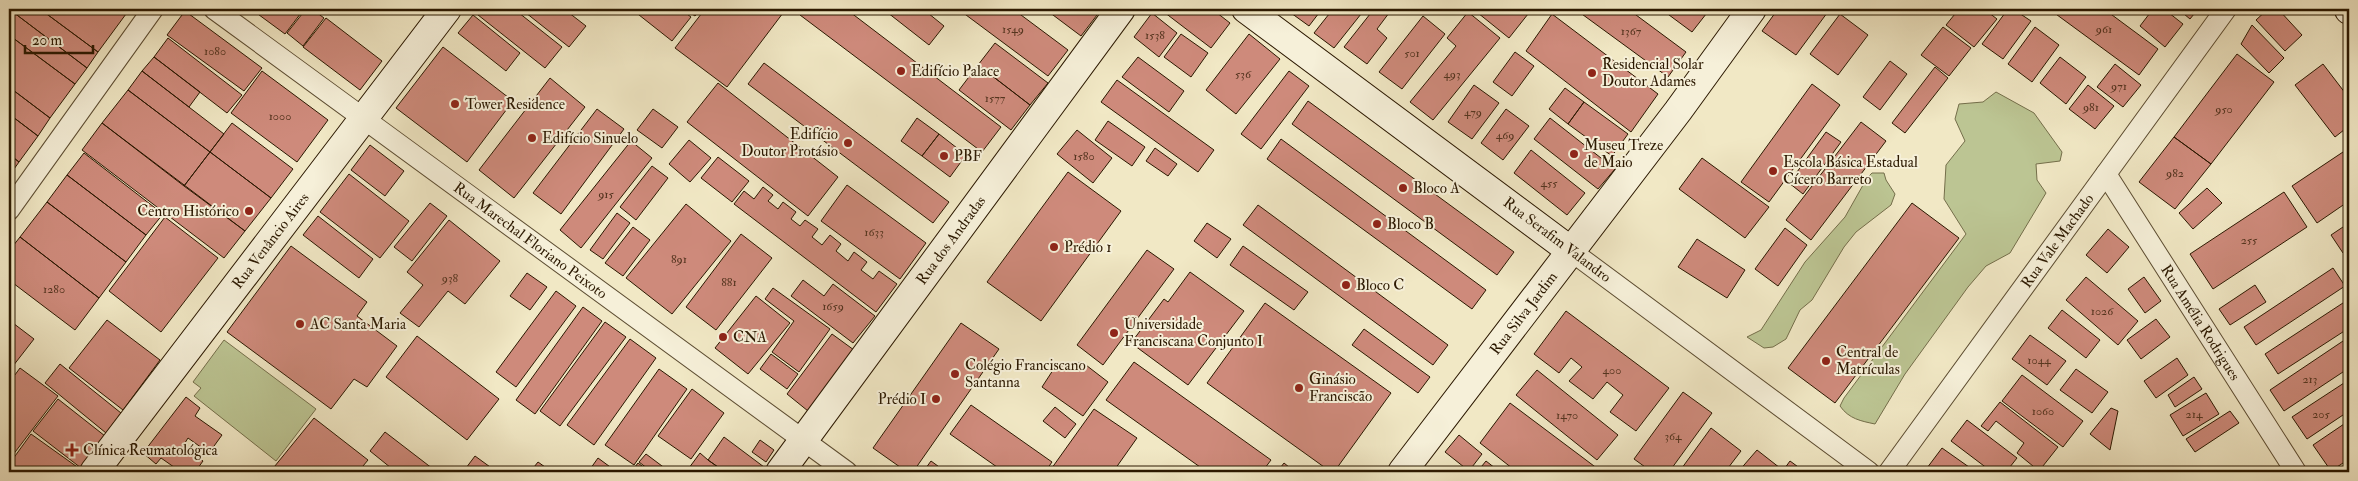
<svg xmlns="http://www.w3.org/2000/svg" width="2358" height="481" viewBox="0 0 2358 481" font-family="'IM FELL Double Pica',serif">
	<style>
		.green { fill: #bcc593; stroke: #746e4a }
		.building { fill: #ce8a7b; stroke: #2b1800 }
		.lines { fill: none; stroke-linecap: round; stroke-linejoin: round }
		.street-casing { stroke: #5c4c31; stroke-width: 22 }
		.secondary-casing { stroke: #2b1800; stroke-width: 30 }
		.street { stroke: #f6f0d9; stroke-width: 20 }
		.secondary { stroke: #f6f0d9; stroke-width: 28 }
		.poi-dot { fill: #8f2418; stroke: #f6f0d9; stroke-width: 2 }
		.labels { text-anchor: middle; dominant-baseline: central; stroke-width: 4; stroke-linejoin: round; paint-order: stroke }
		.number-label { font-size: 12px; fill: #54341f }
		.poi-label { font-size: 15px; fill: #2b1800; stroke: #f6f0d9; text-anchor: start }
		.street-label { font-size: 15px; fill: #2b1800; stroke: #f6f0d9 }
	</style>
	<rect width="100%" height="100%" fill="#f1e8c5"/>
	<filter id="stains"><feTurbulence type="fractalNoise" baseFrequency=".004" numOctaves="4"/><feColorMatrix values="0 0 0 0 .2 0 0 0 0 .09 0 0 0 0 .02 0 0 0 .5 -.17"/></filter>
	<radialGradient id="worn" r=".72"><stop offset=".6" stop-color="#630" stop-opacity="0"/><stop offset="1" stop-color="#630" stop-opacity=".3"/></radialGradient>
	<path class="green" d="M1996,92L2034,113L2062,152L2060,161L2036,164L2037,180L2046,193L2010,253L1986,266L1968,287L1905,374L1875,424C1861,421 1849,419 1840,406L1844,398L1966,234L1944,199L1946,165L1965,141L1955,119L1959,104L1983,102Z
		M1872,173H1884L1886,180L1895,194L1891,205L1856,232L1844,247L1812,300L1800,310L1786,339L1773,347L1764,348L1747,337L1761,330L1805,262L1845,217L1867,178Z
		M224,340L316,409L276,461L194,396L201,388L193,382Z"/>
	<path class="building" d="M9,9H40L98,52L87,68Z
		M9,9L87,68L75,84L9,35Z
		M46,9H119L126,14L98,52L44,12Z
		M119,9H130L126,14Z
		M251,9H304L285,34Z
		M306,9H312L324,18L303,46L287,33Z
		M474,9H514L562,47L545,68L473,11Z
		M521,9H564L586,26L569,47Z
		M636,9H680L691,17L672,41L634,11Z
		M685,9H701L695,16Z
		M705,9H786L727,87L675,48Z
		M804,9H846L1001,127L982,152L800,15Z
		M883,9H923L944,26L929,45Z
		M958,9H1013L1068,50L1048,76Z
		M1045,9H1089L1097,15L1081,36Z
		M1160,9H1212L1230,23L1211,48Z
		M1294,9H1322L1309,26L1291,13Z
		M1333,9H1365L1334,48L1314,33Z
		M1374,9H1392L1377,29L1387,38L1367,64L1344,47Z
		M1473,9H1532L1509,38Z
		M1575,9H1628L1686,52L1668,77Z
		M1661,9H1710L1692,32Z
		M1778,9H1830L1796,55L1762,31Z
		M1959,9H1984L1997,19L1974,47L1946,25Z
		M2008,9H2013L2031,21L2003,59L1982,44Z
		M2049,9H2104L2158,49L2139,75Z
		M2153,9H2164L2183,24L2165,47L2140,26Z
		M2178,9H2198L2190,19Z
		M2268,9H2278L2302,35L2285,51L2256,20Z
		M185,11L262,68L244,91L167,35Z
		M1468,12L1500,38L1433,120L1410,102L1456,46L1447,38Z
		M1152,13L1177,33L1159,57L1134,37Z
		M1552,14L1658,94L1631,132L1526,51Z
		M1840,14L1868,35L1838,75L1810,54Z
		M473,15L520,53L506,71L458,33Z
		M1423,16L1445,34L1402,89L1379,72Z
		M326,18L382,61L360,90L303,47Z
		M2252,25L2284,58L2269,73L2241,44Z
		M1943,27L1971,48L1949,76L1921,55Z
		M2035,27L2059,45L2032,82L2008,64Z
		M1181,34L1208,53L1191,77L1164,57Z
		M1249,34L1280,59L1236,114L1206,90Z
		M9,35L75,84L50,118L9,87Z
		M168,38L242,95L227,113L154,57Z
		M995,43L1048,83L1030,105L978,65Z
		M443,47L513,101L467,162L396,108Z
		M1515,52L1534,66L1512,96L1493,82Z
		M2237,54L2274,82L2211,164L2174,137Z
		M154,57L200,92L189,107L142,71Z
		M1138,57L1184,91L1169,112L1122,77Z
		M2060,57L2086,77L2066,104L2040,83Z
		M1890,61L1907,74L1880,110L1863,97Z
		M764,63L949,202L933,223L748,84Z
		M2115,64L2141,85L2123,107L2097,87Z
		M2323,64L2349,98V126L2335,137L2295,85Z
		M978,65L1030,105L1011,130L959,90Z
		M1935,67L1948,78L1905,133L1892,123Z
		M142,71L224,134L210,152L128,90Z
		M262,71L328,120L297,162L231,113Z
		M1289,71L1309,86L1261,149L1241,134Z
		M550,78L585,107L514,198L479,170Z
		M1117,80L1214,150L1198,172L1101,102Z
		M718,83L838,177L808,216L687,122Z
		M1812,84L1840,105L1769,202L1741,182Z
		M1474,85L1499,103L1472,139L1448,122Z
		M2088,85L2114,106L2095,129L2069,109Z
		M9,87L50,118L38,136L9,114Z
		M1565,88L1584,102L1568,124L1549,109Z
		M128,90L210,152L184,186L102,123Z
		M1308,101L1514,252L1497,275L1292,124Z
		M1584,102L1628,134L1612,156L1568,124Z
		M597,109L624,129L561,214L533,193Z
		M653,109L678,127L662,148L637,130Z
		M1506,109L1529,126L1503,160L1481,143Z
		M9,114L38,136L19,162L9,154Z
		M917,118L939,134L922,156L901,141Z
		M1550,118L1615,169L1598,189L1534,139Z
		M1108,121L1145,147L1132,166L1095,140Z
		M1861,122L1886,141L1811,240L1786,220Z
		M102,123L245,231L224,258L82,150Z
		M232,123L293,169L271,198L210,152Z
		M1077,130L1112,158L1093,183L1057,154Z
		M1826,132L1841,142L1803,194L1789,183Z
		M939,134L966,155L950,177L922,156Z
		M2174,137L2211,164L2175,209L2139,182Z
		M1281,139L1486,290L1472,309L1267,159Z
		M689,140L711,158L690,182L669,164Z
		M631,141L652,158L581,248L560,230Z
		M370,145L404,171L385,196L351,170Z
		M1155,148L1177,164L1168,176L1146,161Z
		M2349,148V201L2317,223L2292,186Z
		M1531,150L1585,193L1567,215L1514,173Z
		M210,152L271,198L245,231L184,186Z
		M84,153L163,214L146,235L67,175Z
		M9,154L19,162L9,176Z
		M718,157L749,181L732,202L701,178Z
		M1702,158L1769,207L1745,238L1679,189Z
		M652,166L668,178L636,220L620,207Z
		M1068,172L1121,211L1041,321L987,282Z
		M349,174L409,221L380,258L320,212Z
		M67,175L146,235L126,262L47,202Z
		M847,185L926,243L900,279L821,221Z
		M763,187L773,195L768,201L778,209L783,202L796,212L791,219L800,226L805,220L818,229L812,237L822,245L830,235L841,244L836,251L848,261L854,252L867,262L861,270L873,279L879,271L897,284L876,312L734,204L744,191L754,199Z
		M2207,188L2222,203L2193,229L2179,213Z
		M2284,192L2307,227L2213,289L2190,254Z
		M47,202L126,262L99,298L20,237Z
		M430,203L447,216L412,261L394,247Z
		M1912,203L1959,238L1835,403L1788,368Z
		M686,204L731,241L672,314L626,278Z
		M1258,205L1448,345L1433,365L1243,225Z
		M617,213L630,223L603,259L590,250Z
		M318,216L373,259L359,278L303,235Z
		M165,217L218,258L161,332L109,291Z
		M449,220L500,261L465,304L448,291L419,327L400,313L423,285L407,272Z
		M1207,223L1231,239L1217,258L1194,241Z
		M2349,223V249L2343,253L2331,235Z
		M633,227L650,240L623,276L605,263Z
		M1785,228L1807,245L1778,286L1755,269Z
		M2108,229L2129,247L2107,273L2086,255Z
		M741,234L772,258L716,330L686,307Z
		M20,237L99,298L75,330L9,280V251Z
		M1697,239L1745,270L1727,298L1678,267Z
		M291,246L367,302L357,316L397,346L367,387L354,379L331,409L227,332Z
		M1243,246L1308,292L1294,310L1230,265Z
		M1147,250L1174,269L1103,365L1077,345Z
		M2333,268L2345,286L2256,345L2244,327Z
		M1190,272L1244,311L1188,385L1131,343L1164,299L1168,302Z
		M527,273L547,287L530,310L510,296Z
		M2086,277L2138,321L2118,345L2066,300Z
		M2144,277L2161,301L2145,313L2128,289Z
		M803,280L824,296L833,284L875,316L853,343L791,296Z
		M2255,285L2266,302L2230,325L2219,309Z
		M773,288L830,329L799,372L772,352L794,321L765,299Z
		M556,291L576,306L516,387L496,372Z
		M756,296L790,323L748,374L715,348Z
		M2346,301L2349,306V328L2278,374L2265,354Z
		M1265,303L1391,393L1334,472H1331L1207,383Z
		M583,307L602,321L535,414L516,400Z
		M2062,310L2100,340L2086,358L2048,328Z
		M1566,311L1669,388L1636,431L1610,412L1623,395L1607,382L1593,399L1569,381L1582,367L1571,358L1559,373L1534,354Z
		M2156,319L2170,337L2141,359L2127,340Z
		M9,320L34,339L13,366L9,363Z
		M107,320L160,360L123,410L69,368Z
		M605,322L626,337L560,426L540,411Z
		M961,323L999,349L913,472H907L873,448Z
		M1364,329L1430,377L1418,393L1352,345Z
		M832,334L854,350L808,411L787,394Z
		M2030,335L2066,361L2047,385L2012,359Z
		M417,336L499,399L467,440L386,377Z
		M2349,337V368L2284,411L2270,390Z
		M630,339L656,358L594,445L567,425Z
		M771,354L798,374L787,389L760,369Z
		M2177,358L2188,375L2156,398L2144,381Z
		M1082,362L1108,382L1083,416L1042,387L1055,367Z
		M1134,362L1271,460L1262,472H1207L1106,400Z
		M60,364L121,413L106,433L45,383Z
		M20,368L58,396L9,460V383Z
		M659,369L687,389L634,465L605,445Z
		M2076,369L2108,392L2092,413L2060,390Z
		M1537,370L1618,435L1597,460L1516,395Z
		M2022,375L2083,421L2063,447L2002,401Z
		M2194,377L2202,389L2175,407L2168,395Z
		M2344,383L2349,391V411L2307,439L2292,417Z
		M692,389L724,413L691,459L658,436Z
		M1683,392L1712,413L1669,472H1652L1634,459Z
		M2206,393L2219,414L2183,436L2170,415Z
		M186,397L200,408L195,416L222,435L209,453L188,438L183,446L203,461L195,472H181L161,458L156,464L143,453Z
		M58,399L105,436L81,468L33,431Z
		M2000,402L2058,447L2039,471L2017,453L2024,443L1996,421L1988,431L1981,426Z
		M1510,403L1602,472H1517L1480,443Z
		M971,405L1052,462L1045,472H1004L950,434Z
		M1055,407L1076,424L1065,438L1043,421Z
		M2111,408L2118,411L2110,450L2090,434Z
		M1094,409L1137,438L1113,472H1049Z
		M2230,411L2239,423L2195,452L2186,439Z
		M314,418L368,460L358,472H270Z
		M1967,420L2017,458L2006,472H1992L1951,441Z
		M2347,422L2349,426V459L2331,471L2313,445Z
		M1711,428L1741,451L1725,472H1679Z
		M385,432L437,472H396L370,451Z
		M31,434L80,469L78,472H23L10,463Z
		M1459,435L1482,454L1469,471L1445,452Z
		M724,437L764,467L761,472H725L708,460Z
		M760,440L774,450L766,462L752,452Z
		M1942,448L1976,472H1924Z
		M1757,450L1780,468L1777,472H1738Z
		M700,453L708,460L725,472H686Z
		M646,454L670,472H652L639,462Z
		M475,456L497,472H463Z
		M598,458L617,472H588Z
		M931,461L946,472H923Z
		M1486,461L1500,472H1477Z
		M1790,461L1805,472H1782Z
		M538,462L552,472H530Z
		M638,463L646,469L644,472H631Z
		M1284,463L1295,472H1277Z"/>
	<g class="lines">
		<defs>
			<g id="street">
				<path id="s1" d="M214,9L847,472"/>
				<path id="s2" d="M2106,174L2296,472"/>
				<path d="M9,210L153,9"/>
				<path d="M1571,251L1869,472"/>
				<path id="s3" d="M1889,472L2226,9"/>
			</g>
			<g id="secondary">
				<path d="M1246,9L1571,251"/>
				<path d="M2349,9V10"/>
				<path id="s4" d="M94,472L447,9"/>
				<path id="s5" d="M780,472L1121,9"/>
				<path id="s6" d="M1402,472L1678,111L1752,9"/>
			</g>
		</defs>
		<use href="#street" class="street-casing"/>
		<use href="#secondary" class="secondary-casing"/>
		<use href="#street" class="street"/>
		<use href="#secondary" class="secondary"/>
	</g>
	<g class="poi-dot">
		<circle cx="901" cy="71" r="5"/>
		<circle cx="1592" cy="73" r="5"/>
		<circle cx="455" cy="104" r="5"/>
		<circle cx="532" cy="138" r="5"/>
		<circle cx="848" cy="143" r="5"/>
		<circle cx="1574" cy="154" r="5"/>
		<circle cx="944" cy="156" r="5"/>
		<circle cx="1773" cy="171" r="5"/>
		<circle cx="1403" cy="188" r="5"/>
		<circle cx="249" cy="211" r="5"/>
		<circle cx="1377" cy="224" r="5"/>
		<circle cx="1054" cy="247" r="5"/>
		<circle cx="1346" cy="285" r="5"/>
		<circle cx="300" cy="324" r="5"/>
		<circle cx="1114" cy="333" r="5"/>
		<circle cx="723" cy="337" r="5"/>
		<circle cx="1826" cy="361" r="5"/>
		<circle cx="955" cy="374" r="5"/>
		<circle cx="1299" cy="388" r="5"/>
		<circle cx="936" cy="399" r="5"/>
		<path d="M69.5 442.5h5v5h5v5h-5v5h-5v-5h-5v-5h5z"/>
	</g>
	<g class="labels">
		<g class="number-label">
			<text x="1013" y="29">1549</text>
			<text x="2104" y="29">961</text>
			<text x="1631" y="31">1367</text>
			<text x="1155" y="35">1538</text>
			<text x="215" y="51">1080</text>
			<text x="1412" y="53">501</text>
			<text x="1243" y="74">536</text>
			<text x="1452" y="74">493</text>
			<text x="2119" y="86">971</text>
			<text x="995" y="98">1577</text>
			<text x="2091" y="107">981</text>
			<text x="2224" y="109">950</text>
			<text x="1473" y="112">479</text>
			<text x="280" y="116">1000</text>
			<text x="1505" y="135">469</text>
			<text x="1084" y="156">1580</text>
			<text x="2175" y="173">982</text>
			<text x="1549" y="183">455</text>
			<text x="606" y="194">915</text>
			<text x="874" y="232">1633</text>
			<text x="2249" y="240">255</text>
			<text x="679" y="259">891</text>
			<text x="450" y="278">938</text>
			<text x="729" y="282">881</text>
			<text x="54" y="289">1280</text>
			<text x="833" y="306">1659</text>
			<text x="2102" y="311">1026</text>
			<text x="2039" y="360">1044</text>
			<text x="1612" y="370">400</text>
			<text x="2310" y="379">213</text>
			<text x="2043" y="411">1060</text>
			<text x="2194" y="414">214</text>
			<text x="2321" y="414">205</text>
			<text x="1567" y="415">1470</text>
			<text x="1673" y="436">364</text>
		</g>
		<g class="poi-label">
			<text x="1602" y="64">Residencial Solar<tspan x="1602" dy="17">Doutor Adames</tspan></text>
			<text x="911" y="71">Edifício Palace</text>
			<text x="465" y="104">Tower Residence</text>
			<text x="838" y="134" text-anchor="end">Edifício<tspan x="838" dy="17">Doutor Protásio</tspan></text>
			<text x="542" y="138">Edifício Sinuelo</text>
			<text x="1584" y="145">Museu Treze<tspan x="1584" dy="17">de Maio</tspan></text>
			<text x="954" y="156">PBF</text>
			<text x="1783" y="162">Escola Básica Estadual<tspan x="1783" dy="17">Cícero Barreto</tspan></text>
			<text x="1413" y="188">Bloco A</text>
			<text x="239" y="211" text-anchor="end">Centro Histórico</text>
			<text x="1387" y="224">Bloco B</text>
			<text x="1064" y="247">Prédio 1</text>
			<text x="1356" y="285">Bloco C</text>
			<text x="310" y="324">AC Santa Maria</text>
			<text x="1124" y="324">Universidade<tspan x="1124" dy="17">Franciscana Conjunto I</tspan></text>
			<text x="733" y="337">CNA</text>
			<text x="1836" y="352">Central de<tspan x="1836" dy="17">Matrículas</tspan></text>
			<text x="965" y="365">Colégio Franciscano<tspan x="965" dy="17">Santanna</tspan></text>
			<text x="1309" y="379">Ginásio<tspan x="1309" dy="17">Franciscão</tspan></text>
			<text x="926" y="399" text-anchor="end">Prédio I</text>
			<text x="83" y="450">Clínica Reumatológica</text>
		</g>
		<g class="street-label">
			<text stroke="none"><textPath href="#s5" startOffset="288">Rua dos Andradas</textPath></text>
			<text transform="translate(1557 240) rotate(37)">Rua Serafim Valandro</text>
			<text stroke="none"><textPath href="#s4" startOffset="291">Rua Venâncio Aires</textPath></text>
			<text stroke="none"><textPath href="#s1" startOffset="392">Rua Marechal Floriano Peixoto</textPath></text>
			<text stroke="none"><textPath href="#s3" startOffset="286">Rua Vale Machado</textPath></text>
			<text stroke="none"><textPath href="#s6" startOffset="200">Rua Silva Jardim</textPath></text>
			<text stroke="none"><textPath href="#s2" startOffset="176">Rua Amélia Rodrigues</textPath></text>
		</g>
	</g>
	<rect width="2358" height="481" fill="none" stroke="#f1e8c5" stroke-width="30"/>
	<rect x="10" y="10" width="2338" height="461" fill="none" stroke="#2b1800" stroke-width="2.5"/>
	<rect x="15" y="15" width="2328" height="451" fill="none" stroke="#2b1800"/>
	<path d="M25 45v8h68v-8" fill="none" stroke="#2b1800" stroke-width="2.5"/>
	<text x="32" y="45" font-size="15" fill="#2b1800" stroke="#f6f0d9" stroke-width="4" paint-order="stroke">20 m</text>
	<rect width="100%" height="100%" filter="url(#stains)"/>
	<rect width="100%" height="100%" fill="url(#worn)"/>
</svg>
